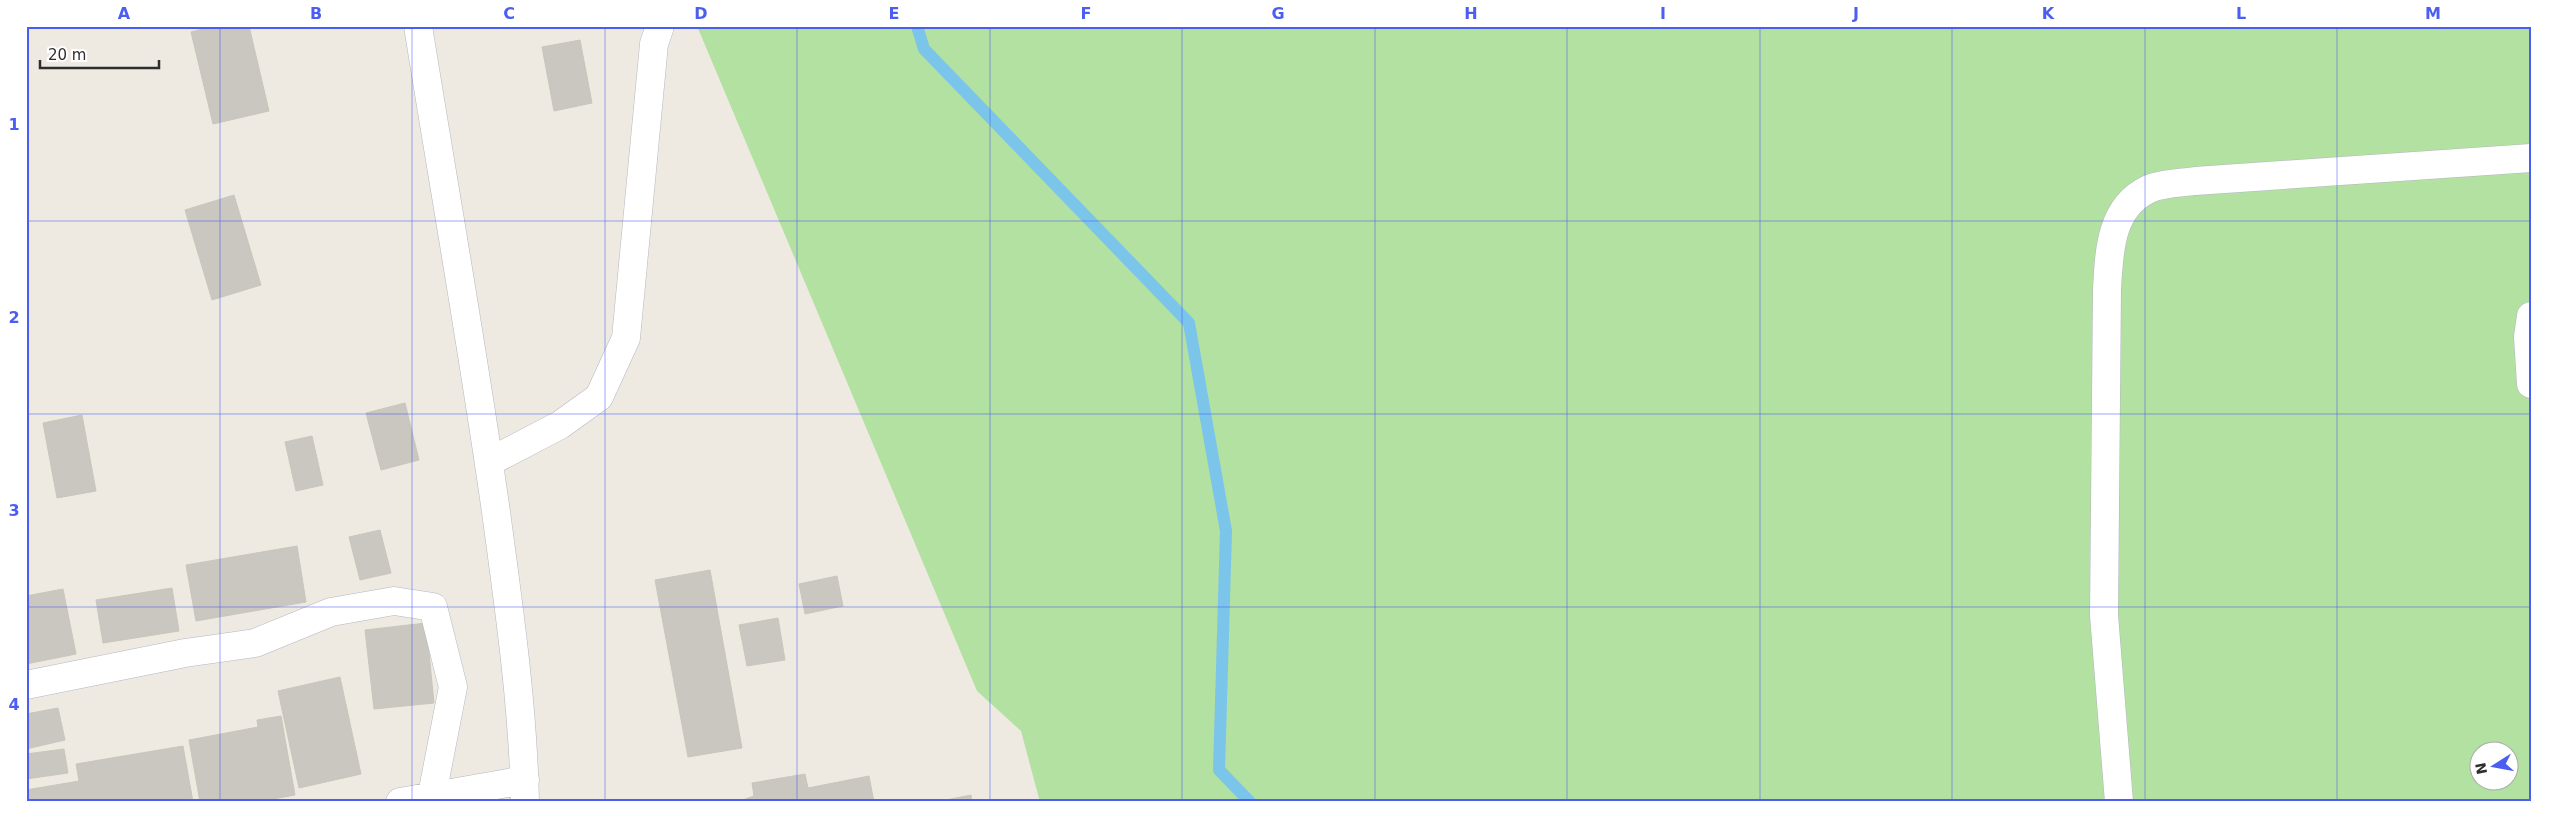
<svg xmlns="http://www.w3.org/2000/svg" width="2557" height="828" viewBox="0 0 2557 828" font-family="'DejaVu Sans',sans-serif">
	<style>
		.green { fill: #b2e1a1; fill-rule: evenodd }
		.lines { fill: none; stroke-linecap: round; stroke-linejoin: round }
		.stream { stroke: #7bc4ea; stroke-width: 12 }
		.building { fill: #cac6c0; stroke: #cac6bb }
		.street-casing { stroke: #b5b6c0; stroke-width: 29 }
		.street { stroke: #fff; stroke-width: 28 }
		.grid { fill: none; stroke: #4b5ef2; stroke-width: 1; stroke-opacity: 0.55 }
		.neatline { fill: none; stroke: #4b5ef2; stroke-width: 2 }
		.grid-label { font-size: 16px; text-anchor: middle; font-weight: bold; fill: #4b5ef2 }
	</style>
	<rect width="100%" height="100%" fill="#eeeae1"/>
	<path class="green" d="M697,26H2531V802H1040L1021,731L977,691ZM2480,750H2510V780H2480Z"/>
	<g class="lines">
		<path class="stream" d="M917,26L924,49L1189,323L1226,531L1219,770L1250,802"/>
	</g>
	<path class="building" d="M214,26H249L269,111L213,124L191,32Z
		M580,40L592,103L554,111L542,47Z
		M234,195L261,285L212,300L185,210Z
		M405,403L419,460L381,470L366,413Z
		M82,415L96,491L57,498L43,423Z
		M312,436L323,485L296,491L285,442Z
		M380,530L391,573L360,580L349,537Z
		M297,546L306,602L196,621L186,565Z
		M710,570L742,748L688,757L655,580Z
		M837,576L843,606L805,614L799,584Z
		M172,588L179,631L103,643L96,600Z
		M63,589L76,654L26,664V596Z
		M778,618L785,660L747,666L739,625Z
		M426,623L434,703L374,709L365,630Z
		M340,677L361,774L299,788L278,691Z
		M58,708L65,740L26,749V714Z
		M281,716L295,795L257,802H200L189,740L258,727L257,720Z
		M183,746L193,802H26V790L79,781L76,764Z
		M64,749L68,773L26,779V754Z
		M805,774L808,788L869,776L874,802H737L754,796L752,783Z
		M971,795L972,802H936Z"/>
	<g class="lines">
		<defs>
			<path id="street" d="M418,26C444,188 473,350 496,512C509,608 523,705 525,802
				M2531,316L2528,337L2531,384
				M489,462L560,425L599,397L626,338L654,44L660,26
				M26,685L185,653L255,643L331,612L394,601L433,607L453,687L432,795
				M400,802L525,780
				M2119,802L2104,615L2107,290C2109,252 2110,207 2149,189C2162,183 2181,183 2195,181L2531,158"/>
		</defs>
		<use href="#street" class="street-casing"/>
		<use href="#street" class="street"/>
	</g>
	<path class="grid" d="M220,26V802M412,26V802M605,26V802M797,26V802M990,26V802M1182,26V802M1375,26V802M1567,26V802M1760,26V802M1952,26V802M2145,26V802M2337,26V802M26,221H2531M26,414H2531M26,607H2531"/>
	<rect width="2557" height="828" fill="none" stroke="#ffffff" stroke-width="55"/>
	<g transform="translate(2494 766) rotate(259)"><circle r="24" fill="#ffffff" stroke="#ababab"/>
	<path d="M0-4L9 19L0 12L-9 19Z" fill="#4b5ef2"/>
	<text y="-8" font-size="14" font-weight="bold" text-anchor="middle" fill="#2e2e2e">N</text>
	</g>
	<path d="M40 60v8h119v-8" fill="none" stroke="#2e2e2e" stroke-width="2.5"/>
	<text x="48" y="60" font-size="15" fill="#2e2e2e" stroke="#ffffff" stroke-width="4" paint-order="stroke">20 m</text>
	<rect x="28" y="28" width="2502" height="772" class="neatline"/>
	<g class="grid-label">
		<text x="124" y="19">A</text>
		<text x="316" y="19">B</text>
		<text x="509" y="19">C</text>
		<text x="701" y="19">D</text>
		<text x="894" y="19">E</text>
		<text x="1086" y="19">F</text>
		<text x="1278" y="19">G</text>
		<text x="1471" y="19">H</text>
		<text x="1663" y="19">I</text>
		<text x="1856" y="19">J</text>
		<text x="2048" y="19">K</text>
		<text x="2241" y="19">L</text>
		<text x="2433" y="19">M</text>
		<text x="14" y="130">1</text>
		<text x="14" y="323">2</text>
		<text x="14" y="516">3</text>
		<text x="14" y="710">4</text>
	</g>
</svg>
